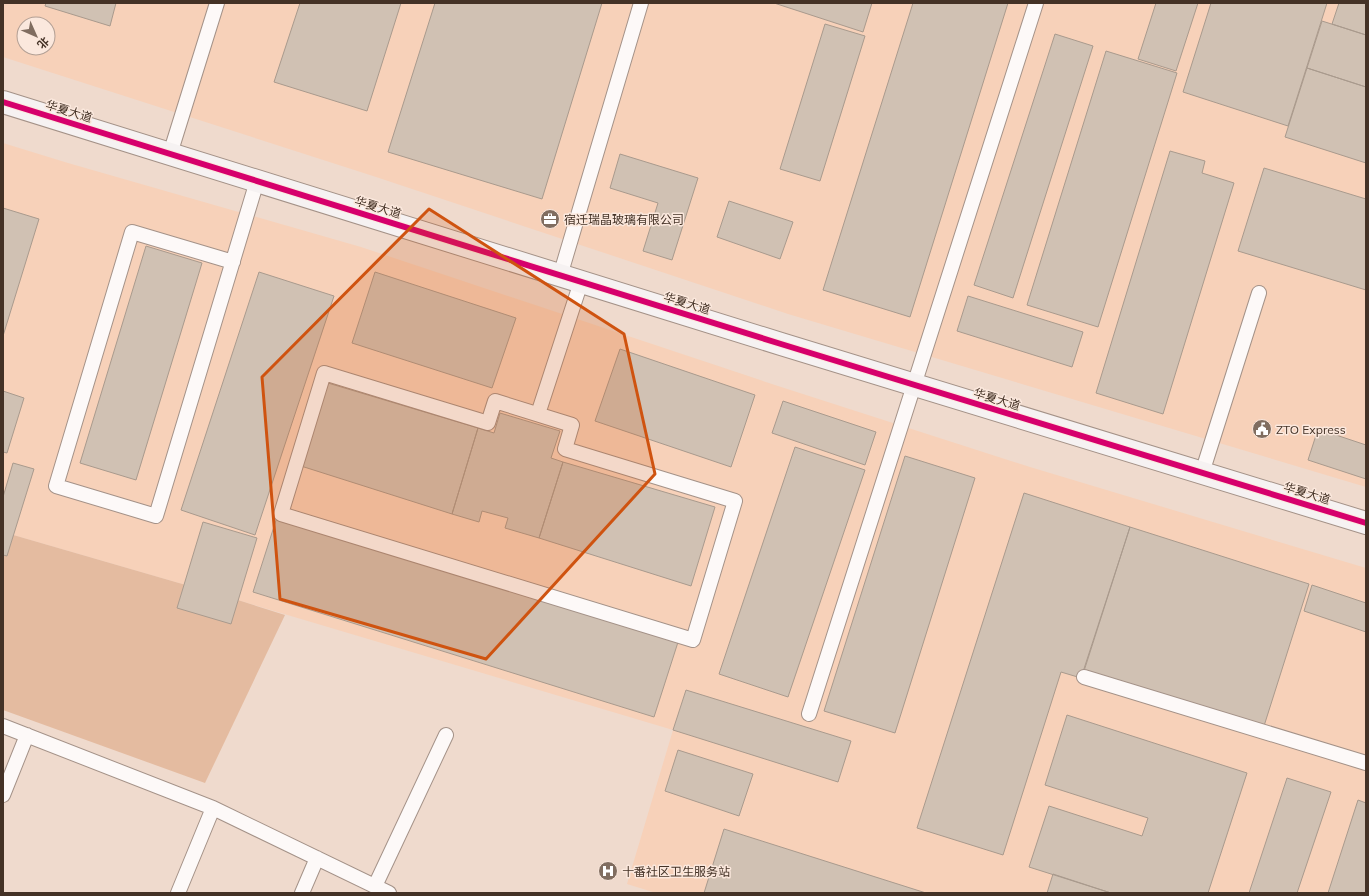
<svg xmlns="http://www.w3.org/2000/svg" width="1369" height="896" viewBox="0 0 1369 896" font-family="Mulish,'Noto Sans SC',sans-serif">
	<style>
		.built { fill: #f7d1b9; fill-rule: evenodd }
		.green { fill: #e4bba0 }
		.building { fill: #d0c1b3; stroke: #a99a8d }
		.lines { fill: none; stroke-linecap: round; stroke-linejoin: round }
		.lane-casing { stroke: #a49288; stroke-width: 16 }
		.secondary-casing { stroke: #a49288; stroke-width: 24 }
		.lane { stroke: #fdf9f8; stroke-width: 14 }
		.secondary { stroke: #f6f2f2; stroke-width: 22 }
		.cycleway-casing { stroke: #fbe8dd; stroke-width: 8 }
		.cycleway { stroke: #d6006c; stroke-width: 6 }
		.marked { fill: #cf5310; fill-opacity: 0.2; stroke: #cf5310; stroke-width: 3; stroke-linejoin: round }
		.labels { text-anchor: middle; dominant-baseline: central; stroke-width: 3; stroke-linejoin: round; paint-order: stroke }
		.street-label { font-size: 12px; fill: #443226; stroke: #fbe8dd }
		.poi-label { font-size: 12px; fill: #443226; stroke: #fbe8dd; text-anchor: start }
	</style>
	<rect width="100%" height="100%" fill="#efdacd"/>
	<path class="built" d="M3,3H1366V487L788,314L373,176L3,57ZM24,24H48V48H24Z
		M3,143L68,163L361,247L778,386L1030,467L1366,568V893H656L627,884L673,730L241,601L3,532Z"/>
	<path class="green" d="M3,532L241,601L285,615L205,783L3,710Z"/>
	<path class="building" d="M46,3H116L110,26L45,6Z
		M300,3H401L367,111L274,82Z
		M435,3H602L542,199L388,152Z
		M774,3H872L863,32Z
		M913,3H1008L910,317L823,290Z
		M1156,3H1198L1176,71L1138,59Z
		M1211,3H1327L1288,126L1183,92Z
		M1339,3H1366V35L1332,24Z
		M1322,21L1366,35V87L1307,68Z
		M825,24L865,36L820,181L780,169Z
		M1055,34L1093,46L1013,298L974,285Z
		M1106,51L1177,73L1098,327L1027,305Z
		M1307,68L1366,87V163L1285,137Z
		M1170,151L1205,161L1202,173L1234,183L1163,414L1096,393Z
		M620,154L698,178L672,260L643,251L658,203L610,188Z
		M1264,168L1366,199V290L1238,251Z
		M729,201L793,222L780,259L717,237Z
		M3,208L39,219L3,336Z
		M146,246L202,263L136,480L80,463Z
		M259,272L334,296L255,535L181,510Z
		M375,272L516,318L492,388L352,343Z
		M968,296L1083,332L1072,367L957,331Z
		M620,349L755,395L731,467L595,421Z
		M328,383L478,428L452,514L301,466Z
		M3,391L24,398L7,453L3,452Z
		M783,401L876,432L865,465L772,433Z
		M500,413L560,431L551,458L563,462L539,538L505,528L508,518L482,511L479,522L452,514L478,428L494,433Z
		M1318,429L1366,445V479L1308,460Z
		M795,447L865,470L788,697L719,674Z
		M905,456L975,478L895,733L824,711Z
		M563,462L715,507L691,586L539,538Z
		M13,463L34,469L7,556L3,555V497Z
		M1024,493L1130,527L1081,678L1061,672L1003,855L917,828Z
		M278,514L679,639L654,717L253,592Z
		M203,522L257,538L231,624L177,608Z
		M1130,527L1309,584L1264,726L1084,671Z
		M1312,585L1366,603V632L1304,611Z
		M686,690L851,741L838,782L673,730Z
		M1067,715L1247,773L1208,893H1111L1029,867L1049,806L1142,836L1148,818L1045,785Z
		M678,750L753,774L739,816L665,791Z
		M1287,778L1331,792L1297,893H1249Z
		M1358,800L1366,803V893H1328Z
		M724,829L926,893H704Z
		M1053,874L1111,893H1047Z"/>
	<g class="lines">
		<defs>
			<path id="lane" d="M170,154L217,3
				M233,262L132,232L56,486L156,516L257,181
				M560,276L641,3
				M324,373L488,423L495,401L572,425L565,449L735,501L693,640L281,514Z
				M538,414L581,282
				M1202,473L1259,293
				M1084,677L1366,763
				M809,714L1036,3
				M3,726L213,808L389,893
				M3,795L27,735
				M375,886L446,735
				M178,893L213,808
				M302,893L317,858"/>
			<path id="secondary" d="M3,102L781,344L1366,523"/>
		</defs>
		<use href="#lane" class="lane-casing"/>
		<use href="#secondary" class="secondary-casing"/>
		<use href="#lane" class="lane"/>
		<use href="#secondary" class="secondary"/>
		<defs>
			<path id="cycleway" d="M3,102L781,344L1366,523"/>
		</defs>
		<use href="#cycleway" class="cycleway-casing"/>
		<use href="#cycleway" class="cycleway"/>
	</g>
	<path class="marked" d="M429,209L624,334L655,474L486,659L280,599L262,377Z"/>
	<defs>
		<symbol id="office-disc" viewBox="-11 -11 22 22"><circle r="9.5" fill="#806d60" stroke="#fbe8dd"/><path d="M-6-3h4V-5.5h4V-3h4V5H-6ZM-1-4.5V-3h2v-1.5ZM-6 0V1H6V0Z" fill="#fff"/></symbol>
		<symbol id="civic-disc" viewBox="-11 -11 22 22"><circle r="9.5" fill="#806d60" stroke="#fbe8dd"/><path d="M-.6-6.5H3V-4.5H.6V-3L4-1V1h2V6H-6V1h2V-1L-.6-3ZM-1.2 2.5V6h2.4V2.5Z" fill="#fff"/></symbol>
		<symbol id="hospital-disc" viewBox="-11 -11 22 22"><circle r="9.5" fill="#806d60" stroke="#fbe8dd"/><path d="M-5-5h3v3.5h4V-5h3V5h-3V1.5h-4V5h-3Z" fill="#fff"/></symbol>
	</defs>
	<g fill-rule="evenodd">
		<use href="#office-disc" x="539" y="208" width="22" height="22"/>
		<use href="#civic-disc" x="1251" y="418" width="22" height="22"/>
		<use href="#hospital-disc" x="597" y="860" width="22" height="22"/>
	</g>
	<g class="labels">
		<g class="street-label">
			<text transform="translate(69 111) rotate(17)">华夏大道</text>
			<text transform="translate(378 207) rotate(17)">华夏大道</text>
			<text transform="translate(687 303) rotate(17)">华夏大道</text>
			<text transform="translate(997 399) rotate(17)">华夏大道</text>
			<text transform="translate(1307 493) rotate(17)">华夏大道</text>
		</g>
		<g class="poi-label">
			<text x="564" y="219">宿迁瑞晶玻璃有限公司</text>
			<text x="1276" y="429">ZTO Express</text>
			<text x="622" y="871">十番社区卫生服务站</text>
		</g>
	</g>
	<rect width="1369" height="896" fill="none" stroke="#443226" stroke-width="8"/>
	<g transform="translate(36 36) rotate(135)"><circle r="19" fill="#fbe8dd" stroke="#b29f94"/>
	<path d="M0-3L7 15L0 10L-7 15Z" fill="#806d60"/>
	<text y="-6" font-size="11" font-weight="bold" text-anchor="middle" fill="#443226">北</text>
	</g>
</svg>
